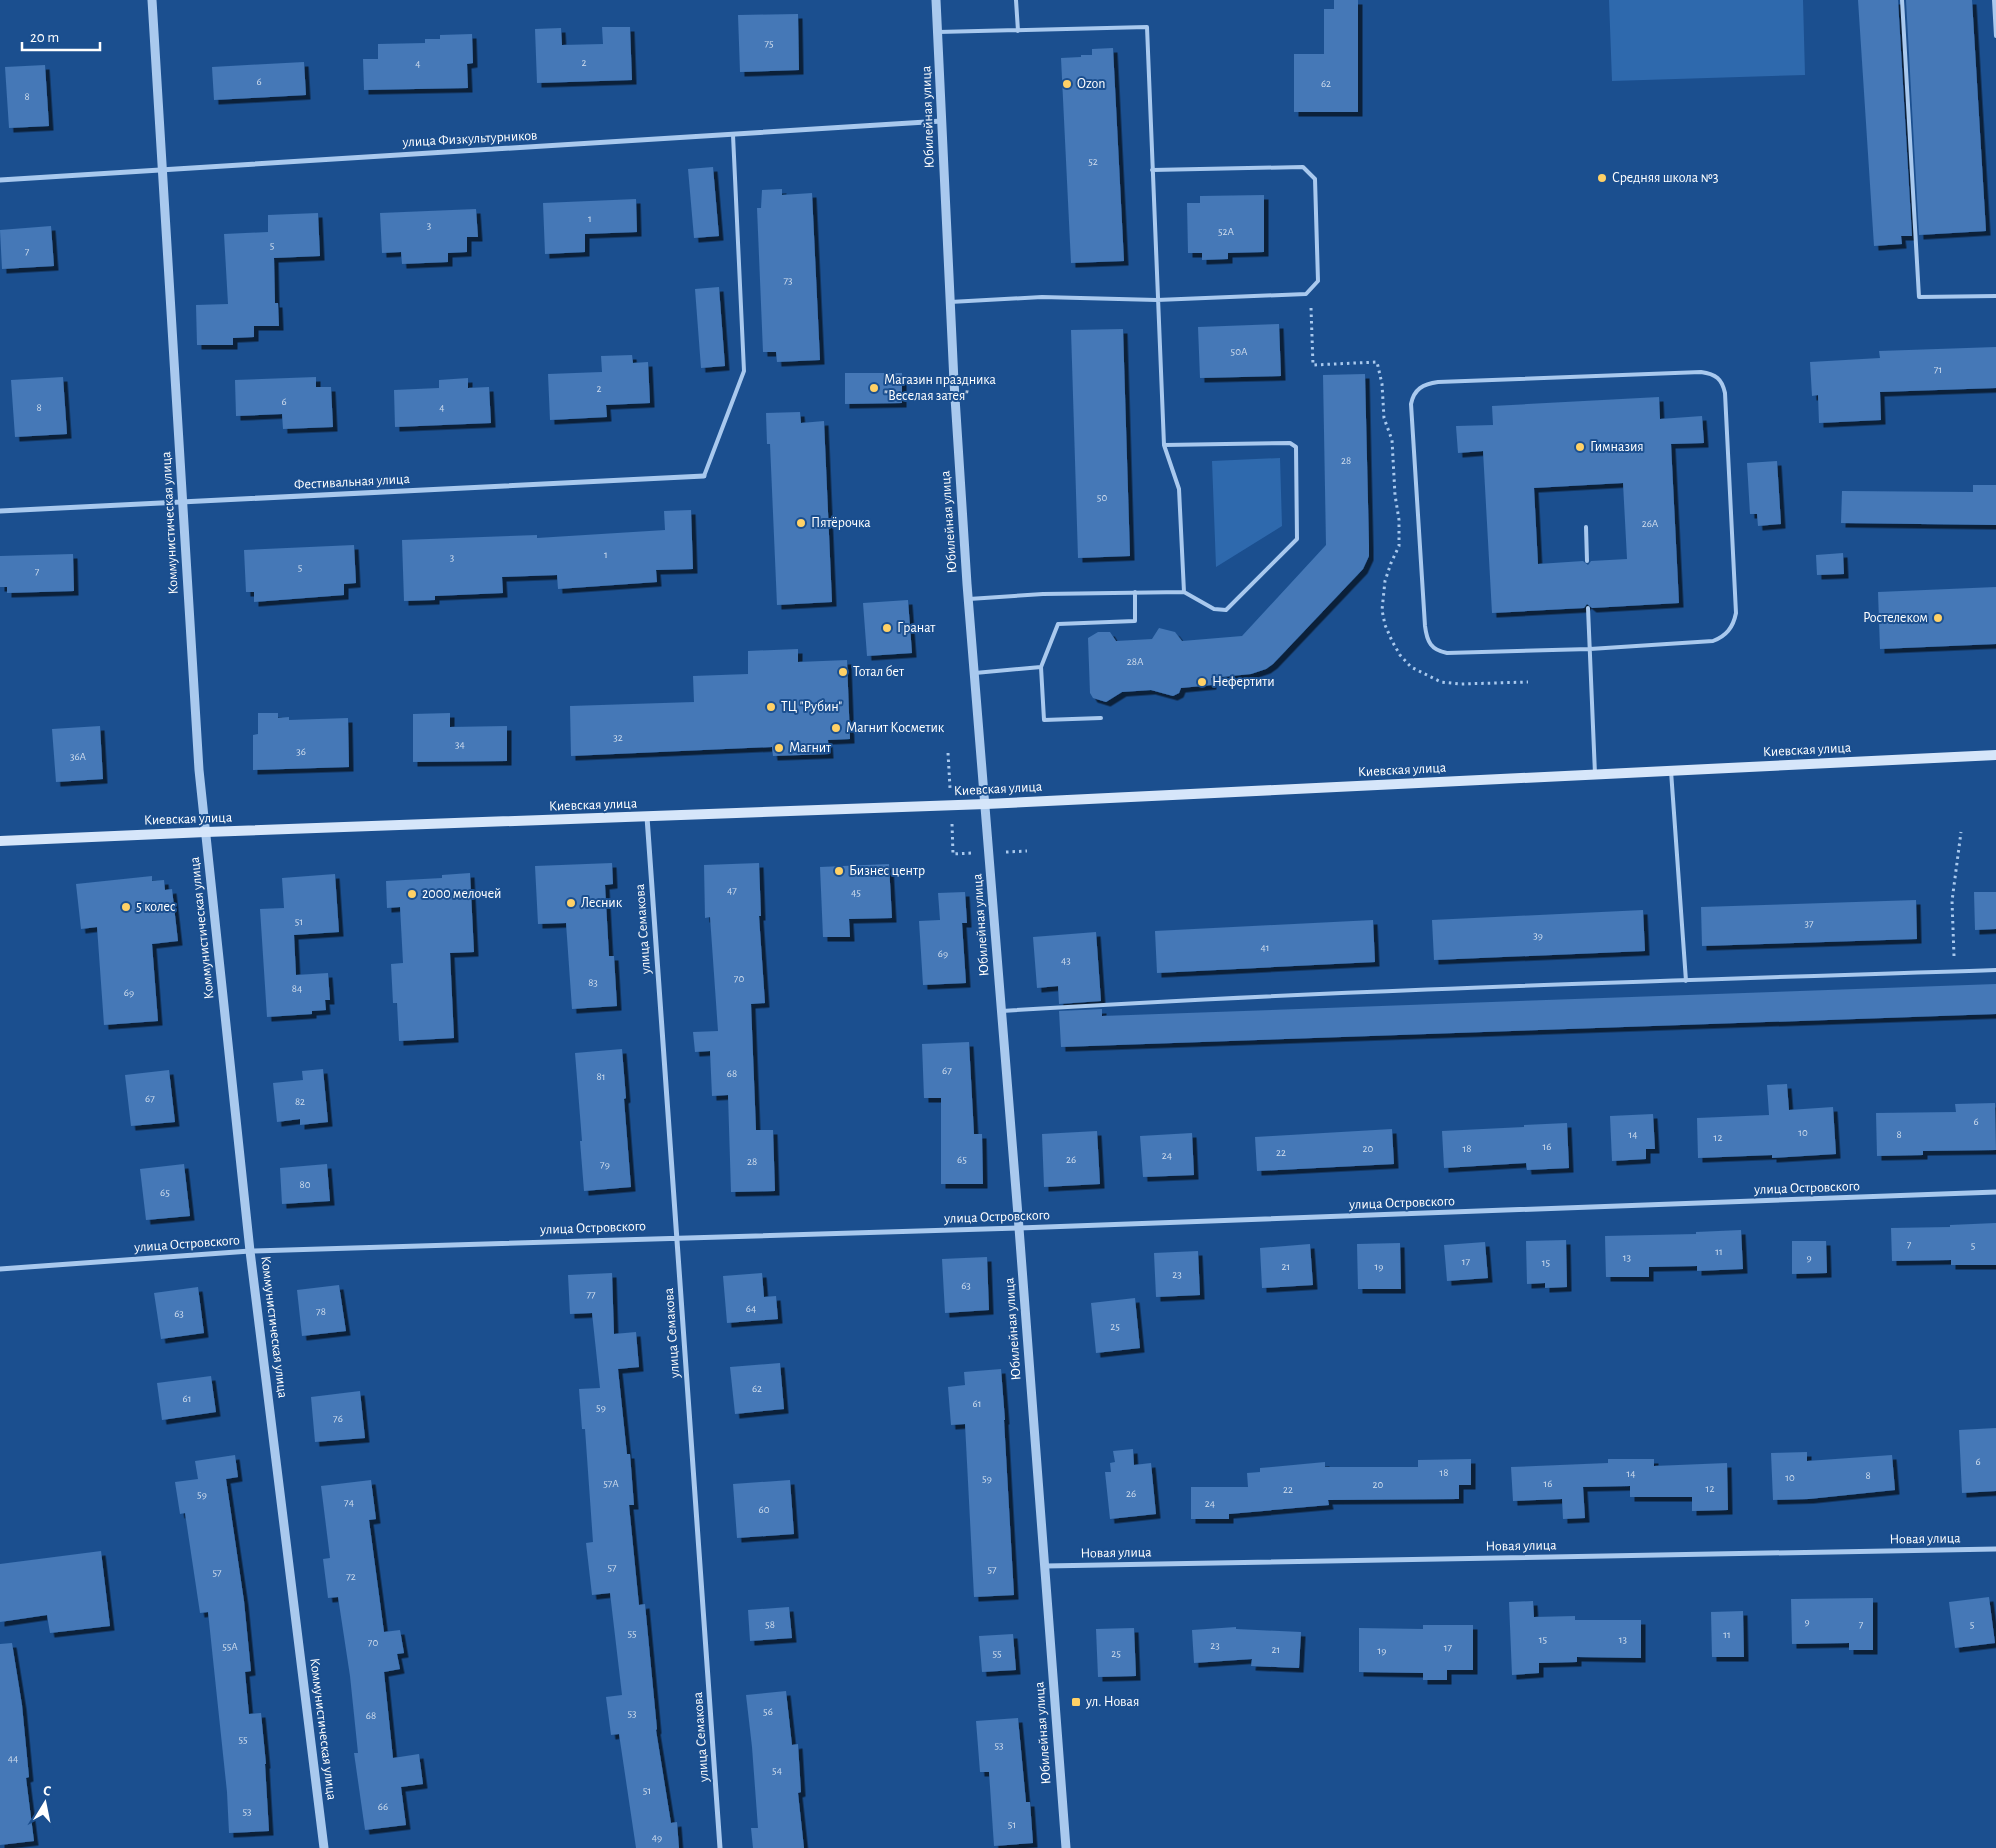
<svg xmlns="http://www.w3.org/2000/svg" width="1996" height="1848" viewBox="0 0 1996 1848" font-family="'Alegreya Sans',sans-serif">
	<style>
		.green { fill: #2e69ad }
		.building { fill: #4478b7; fill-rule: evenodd; filter: url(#shadow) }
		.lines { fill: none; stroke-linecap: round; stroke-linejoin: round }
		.path { stroke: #a9c9ee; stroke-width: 3; stroke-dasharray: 2.5 4; stroke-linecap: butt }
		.service { stroke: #a9c9ee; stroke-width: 4 }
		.minor { stroke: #a9c9ee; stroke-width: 5 }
		.tertiary { stroke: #a9c9ee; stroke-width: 9 }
		.secondary { stroke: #d6e6fa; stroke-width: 10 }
		.poi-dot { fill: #ffd166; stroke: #1b4f8f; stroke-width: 2 }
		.labels { text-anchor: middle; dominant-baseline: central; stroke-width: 4; stroke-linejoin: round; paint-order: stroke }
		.number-label { font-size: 11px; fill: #d0dded }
		.poi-label { font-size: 14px; fill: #fff; stroke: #1b4f8f; text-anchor: start }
		.street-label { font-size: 14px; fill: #fff; stroke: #1b4f8f }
	</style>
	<defs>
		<filter id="shadow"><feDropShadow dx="4.5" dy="4.5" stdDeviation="0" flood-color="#0009"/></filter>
	</defs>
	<rect width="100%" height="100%" fill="#1b4f8f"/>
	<path class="green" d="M1609,0H1803L1805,75L1612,81Z
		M1280,458L1282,526L1216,567L1212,461Z"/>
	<path class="building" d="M1334,0H1358V112H1294V54H1324V9H1334Z
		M1858,0H1898L1912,236H1901L1902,244L1874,246Z
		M1906,0H1972L1986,231L1919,235Z
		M798,14L799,70L740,72L738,15Z
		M602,27H630L632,80L537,83L535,29L561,28L562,45L603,44Z
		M472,34L473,63L467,64L468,88L364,90L363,59H378V44L425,43V39H440V35Z
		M1113,48L1124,261L1071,263L1061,58L1081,57V55H1092V49Z
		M304,62L306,95L214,100L212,67Z
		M45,65L49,126L9,128L5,67Z
		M713,167L719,236L694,238L688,169Z
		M782,189V195L812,193L820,360L777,362L776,352H763L757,208H761L762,190Z
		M1264,195V252L1228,253V259L1202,260V253H1188L1187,203H1200V196Z
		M636,199L637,232L585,234V252L545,254L543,203Z
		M476,209L478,237H467V252L448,253V262L402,264L401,252L382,253L380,213Z
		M318,213L320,256L274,258L275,303H278L279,326H254V337L233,338V345H197L196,305L228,304L224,234L268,232V215Z
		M51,226L54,266L2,269L0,230Z
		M719,287L725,366L701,368L695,289Z
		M1279,324L1281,376L1200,378L1198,327Z
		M1123,329L1130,556L1078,558L1071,330Z
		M1996,347V388L1880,392L1881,420L1819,423L1818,395L1812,396L1810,362L1880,358L1879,351Z
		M632,355L633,363L648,362L650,403L606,405L607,417L550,420L548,374L602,372L601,356Z
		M845,373H902V403L845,404Z
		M1365,374L1369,545V556L1363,569L1273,664L1266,669L1251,674L1211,678L1212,685L1181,688L1179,693L1173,696L1151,690L1122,692L1106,702L1093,698L1090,693L1088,638L1098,632H1110L1116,641L1152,639L1159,628L1175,632L1182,641L1242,636L1326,545L1323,375Z
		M63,377L67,434L15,437L11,380Z
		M316,377V387H331L333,427L283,429L282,414L236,416L235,380Z
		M468,378V388L489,387L491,423L395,427L394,390L439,388V380Z
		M1659,397L1660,419L1702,416L1704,443L1671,444L1679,603L1592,608L1587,604L1584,608L1492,613L1483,451L1458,453L1456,426L1493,425L1492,406ZM1623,483L1627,559L1591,561L1588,565L1583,561L1538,564L1534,488Z
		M800,412L801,423L824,421L832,602L777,605L770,444H767L766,413Z
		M1777,461L1781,524L1758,526L1757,514H1750L1747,463Z
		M1973,485H1996V525L1841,523L1842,491L1973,492Z
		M691,510L693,569L656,570L657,582L558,589L557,575L502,577L503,593L435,596V600L404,601L402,540L537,535V538L665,530L664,511Z
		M354,545L356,583L344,584V595L254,602V592H246L244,550Z
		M1843,553L1844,574L1817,575L1816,555Z
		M73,554L74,591L7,593V587H0V556Z
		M1996,587V644L1880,649L1878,592Z
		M908,600L912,653L867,656L863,603Z
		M798,649V662L847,660L850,739L828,740L829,754L773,756L772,747L571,756L570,706L694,702L693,676L748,674V651Z
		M258,713H278V718L289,717V720L348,718L349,767L253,770V735L258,734Z
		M450,713V727L507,726V761L413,762V714Z
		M100,726L103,779L56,782L52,729Z
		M612,863L613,884L605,885L609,956H614L617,1006L572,1009L566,923L538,924L535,866Z
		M759,863L761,916H759L765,1003L751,1004L756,1130H773L775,1191L731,1192L728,1095L712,1096L710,1051L695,1052L693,1032L718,1031L710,917L705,918L704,865Z
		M889,864L892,918L849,919L850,937H823L820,867Z
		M470,873L474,952L450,953L454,1038L399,1041L397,1003H393L391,964L403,963L400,907L387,908L386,881L442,878V875Z
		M335,874L339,932L294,935L296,975L328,973L330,1000H325L326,1010L312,1011V1014L267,1017L260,909L284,908L282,878Z
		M152,876V881L164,880L165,890L172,889L178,941L152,944L158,1021L104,1025L97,927L81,929L76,884Z
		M965,892L967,923H962L966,983L923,985L919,921L940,920L938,893Z
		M1974,892H1996V929L1975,930Z
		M1916,900L1917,939L1702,946L1701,907Z
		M1643,910L1645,951L1434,960L1432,920Z
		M1373,920L1375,962L1157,973L1155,931Z
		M1096,932L1101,1001L1059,1004L1058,986L1037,988L1033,937Z
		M1996,984V1014L1061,1047L1059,1011L1102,1009V1016Z
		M969,1042L974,1134H982L983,1184H941V1098H924L922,1044Z
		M622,1049L626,1098L624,1099L631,1187L584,1191L580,1141H582L575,1053Z
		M323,1069L328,1122L300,1125V1119L277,1122L273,1083L303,1080L302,1071Z
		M169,1070L175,1122L131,1126L125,1075Z
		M1787,1084L1789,1110L1833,1107L1836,1154L1772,1158V1155L1698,1158L1697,1118L1769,1115L1767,1085Z
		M1995,1103L1996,1150L1923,1151V1155L1877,1156L1876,1113L1956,1112L1955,1104Z
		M1653,1114L1655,1149H1646V1159L1612,1161L1610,1116Z
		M1567,1123L1569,1168L1527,1170L1526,1163L1444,1168L1442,1131L1524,1127V1125Z
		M1392,1129L1394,1164L1257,1171L1255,1137Z
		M1097,1131L1100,1184L1044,1187L1042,1134Z
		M1192,1133L1194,1175L1143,1177L1140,1136Z
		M184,1164L190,1216L146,1220L140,1169Z
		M327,1164L330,1201L282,1204L280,1168Z
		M1996,1223V1265H1951V1260L1892,1261L1891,1228L1950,1227V1225Z
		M1741,1230L1743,1269L1697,1271V1266L1649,1267V1277H1606L1605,1236L1696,1234V1232Z
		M1566,1240L1567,1287L1545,1288V1283L1527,1284L1526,1241Z
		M1792,1241H1826L1827,1273L1792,1274Z
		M1485,1242L1488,1278L1447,1281L1444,1245Z
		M1400,1243L1401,1289H1358L1357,1244Z
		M1310,1244L1313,1285L1262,1288L1260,1248Z
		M1198,1251L1200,1295L1156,1297L1154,1253Z
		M987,1257L989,1310L945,1313L942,1259Z
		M612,1273L614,1334L636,1332L639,1367L618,1369L627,1454H630L634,1505H629L639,1605L645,1604L657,1729L656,1730L671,1823L677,1822L679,1848H636L619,1734L611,1735L606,1697L622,1695L610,1593L592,1595L586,1543L593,1542L585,1429H582L579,1389L600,1388L592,1313L570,1314L568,1275Z
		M762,1273L764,1297L776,1296L778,1319L727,1323L723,1276Z
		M339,1285L346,1331L302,1336L297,1290Z
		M198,1287L204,1333L161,1339L154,1293Z
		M1135,1298L1140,1348L1096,1353L1091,1303Z
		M780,1363L784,1409L735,1414L730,1367Z
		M1001,1369L1005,1420H1004L1014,1595L974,1597L965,1424L951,1425L948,1387L965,1385L964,1372Z
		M211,1376L216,1412L162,1420L157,1383Z
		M360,1391L365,1438L315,1442L311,1397Z
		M1996,1428V1491L1962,1493L1959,1430Z
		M1133,1449L1134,1465L1151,1463L1156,1514L1110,1519L1105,1472H1111L1110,1463L1115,1462L1113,1451Z
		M1807,1452V1461L1892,1455L1895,1490L1809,1499L1773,1500L1771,1453Z
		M235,1455L238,1477L226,1479L244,1601L251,1671L245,1672L249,1714L261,1713L266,1764H265L269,1831L229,1833L227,1792L208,1612L200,1613L185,1513L180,1514L175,1482L198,1479L195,1461Z
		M1471,1459V1485H1459V1499L1328,1500L1329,1505L1229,1514V1519H1191V1487H1248L1247,1473L1260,1472V1468L1325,1462V1467H1418V1460Z
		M1608,1459H1654V1466L1727,1463L1728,1510L1692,1511V1497H1630V1486L1583,1487L1585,1518L1563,1519L1562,1499L1513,1501L1511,1467L1608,1463Z
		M371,1480L376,1519L369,1520L384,1632L400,1630L404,1653L397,1654L400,1669L384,1672L393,1758L419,1754L423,1784L401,1787L406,1825L365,1830L354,1753H358L350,1676L338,1597L328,1598L323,1559L330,1558L321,1486Z
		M790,1480L794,1534L737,1538L733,1484Z
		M101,1551L110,1626L50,1633L47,1615L0,1622V1564Z
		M1989,1597L1995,1643L1955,1648L1949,1602Z
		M1873,1598V1650H1849V1643L1792,1644L1791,1599Z
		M1533,1601L1534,1617L1575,1616V1620H1641V1658L1577,1657V1662L1539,1663V1673L1512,1675L1509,1602Z
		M789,1607L792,1638L750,1641L748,1610Z
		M1743,1611L1744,1657H1712L1711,1612Z
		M1423,1625H1473V1670H1447V1680H1423V1673L1359,1672V1628L1423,1629Z
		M1236,1627V1629L1301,1632L1299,1668L1251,1666L1252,1659L1194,1663L1192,1630Z
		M1134,1628L1136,1676L1098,1677L1096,1629Z
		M1013,1634L1016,1670L982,1672L979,1636Z
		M12,1643L22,1705L29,1777L26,1778L34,1841L0,1845V1644Z
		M786,1691L792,1745L798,1744L801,1792L798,1793L804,1848H753L751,1828H758L752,1747L746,1695Z
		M1018,1718L1026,1802H1030L1033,1843L994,1846L989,1772H980L976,1721Z"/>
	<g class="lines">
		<path class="path" d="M1311,308L1313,365L1377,362L1382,384L1384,418L1392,440L1395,495L1399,520V546L1391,563L1385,581L1382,610L1385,625L1392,641L1400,655L1411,667L1441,682L1461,684L1528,682
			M948,753L950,788
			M952,824L953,854L972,853
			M1006,852L1027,851
			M1954,956L1952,901L1961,832"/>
		<path class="service" d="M1016,0L1018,31
			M1902,0L1919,297L1996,296
			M1994,0L1996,36
			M938,32L1147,27L1164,445L1179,489L1184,592L1043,594L969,599
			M950,302L1042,297L1157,300L1306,294L1318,281L1315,179L1303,167L1152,170
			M1701,372C1716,374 1722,379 1725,393L1736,613C1733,628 1726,636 1713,641L1590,649L1447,653C1431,650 1427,642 1425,626L1411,404C1414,389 1423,384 1438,382Z
			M1164,445L1290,443L1296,447L1297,539L1226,610L1214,609L1184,592
			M704,476L744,371L733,135
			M1586,527L1587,561
			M1588,608L1595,774
			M1041,667L1058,624L1135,621V592
			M975,673L1041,667L1044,720L1101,718
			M1671,771L1686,981
			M1002,1011C1333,990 1665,981 1996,970"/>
		<path class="minor" d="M0,180L942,121
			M0,511L704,476
			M647,817L720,1848
			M0,1269L250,1251L1019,1228L1996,1192
			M1045,1566L1996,1549"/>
		<path class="tertiary" d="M152,0L199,770L250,1251L324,1848
			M936,0L954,382L967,584L1019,1228L1066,1848"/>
		<path class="secondary" d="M0,841L206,832L986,804L1996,755"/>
	</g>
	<g class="poi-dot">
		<circle cx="1067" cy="84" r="5"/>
		<circle cx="1602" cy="178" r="5"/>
		<circle cx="874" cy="388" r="5"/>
		<circle cx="1580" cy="447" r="5"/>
		<circle cx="801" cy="523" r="5"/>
		<circle cx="1938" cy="618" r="5"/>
		<circle cx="887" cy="628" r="5"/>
		<circle cx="843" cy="672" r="5"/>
		<circle cx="1202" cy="682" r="5"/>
		<circle cx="771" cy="707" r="5"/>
		<circle cx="836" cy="728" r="5"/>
		<circle cx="779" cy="748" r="5"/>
		<circle cx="839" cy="871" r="5"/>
		<circle cx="412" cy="894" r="5"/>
		<circle cx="571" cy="903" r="5"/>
		<circle cx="126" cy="907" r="5"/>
		<rect x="1071" y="1697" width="10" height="10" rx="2.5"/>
	</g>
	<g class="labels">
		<g class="number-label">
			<text x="769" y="43">75</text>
			<text x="584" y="62">2</text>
			<text x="418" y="63">4</text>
			<text x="259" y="81">6</text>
			<text x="1326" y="83">62</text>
			<text x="27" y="96">8</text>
			<text x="1093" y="161">52</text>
			<text x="590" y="218">1</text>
			<text x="429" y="225">3</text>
			<text x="1226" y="231">52А</text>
			<text x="272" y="245">5</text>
			<text x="27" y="251">7</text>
			<text x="788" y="280">73</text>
			<text x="1239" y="351">50А</text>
			<text x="1938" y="369">71</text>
			<text x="599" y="388">2</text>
			<text x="284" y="401">6</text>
			<text x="39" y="407">8</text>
			<text x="442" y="407">4</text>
			<text x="1346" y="460">28</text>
			<text x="1102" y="497">50</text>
			<text x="1650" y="523">26А</text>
			<text x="606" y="554">1</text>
			<text x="452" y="557">3</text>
			<text x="300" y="567">5</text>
			<text x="37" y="571">7</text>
			<text x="1135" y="661">28А</text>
			<text x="618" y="737">32</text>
			<text x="460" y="744">34</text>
			<text x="301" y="751">36</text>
			<text x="78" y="756">36А</text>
			<text x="732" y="890">47</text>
			<text x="856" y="892">45</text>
			<text x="299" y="921">51</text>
			<text x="1809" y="923">37</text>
			<text x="1538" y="935">39</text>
			<text x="1265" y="947">41</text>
			<text x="943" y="953">69</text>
			<text x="1066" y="960">43</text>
			<text x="739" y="978">70</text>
			<text x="593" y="982">83</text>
			<text x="297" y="988">84</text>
			<text x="129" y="992">69</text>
			<text x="947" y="1070">67</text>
			<text x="732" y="1073">68</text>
			<text x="601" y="1076">81</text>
			<text x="150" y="1098">67</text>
			<text x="300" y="1101">82</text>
			<text x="1976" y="1121">6</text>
			<text x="1803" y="1132">10</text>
			<text x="1633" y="1134">14</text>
			<text x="1899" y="1134">8</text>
			<text x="1718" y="1137">12</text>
			<text x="1547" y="1146">16</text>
			<text x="1368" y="1148">20</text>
			<text x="1467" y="1148">18</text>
			<text x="1281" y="1152">22</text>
			<text x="1167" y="1155">24</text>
			<text x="962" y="1159">65</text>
			<text x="1071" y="1159">26</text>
			<text x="752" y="1161">28</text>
			<text x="605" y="1164">79</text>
			<text x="305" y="1184">80</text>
			<text x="165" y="1192">65</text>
			<text x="1909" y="1244">7</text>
			<text x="1973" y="1245">5</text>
			<text x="1719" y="1251">11</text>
			<text x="1627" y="1257">13</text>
			<text x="1809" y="1257">9</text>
			<text x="1466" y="1261">17</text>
			<text x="1546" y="1262">15</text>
			<text x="1286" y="1266">21</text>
			<text x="1379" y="1266">19</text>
			<text x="1177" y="1274">23</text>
			<text x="966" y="1285">63</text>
			<text x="591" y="1294">77</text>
			<text x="751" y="1308">64</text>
			<text x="321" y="1311">78</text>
			<text x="179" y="1313">63</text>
			<text x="1115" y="1326">25</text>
			<text x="757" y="1388">62</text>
			<text x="187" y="1398">61</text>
			<text x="977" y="1403">61</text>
			<text x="601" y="1407">59</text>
			<text x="338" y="1418">76</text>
			<text x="1978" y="1461">6</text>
			<text x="1444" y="1472">18</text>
			<text x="1631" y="1473">14</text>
			<text x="1868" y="1475">8</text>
			<text x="1790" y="1477">10</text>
			<text x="987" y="1478">59</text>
			<text x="611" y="1483">57А</text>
			<text x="1548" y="1483">16</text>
			<text x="1378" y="1484">20</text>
			<text x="1710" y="1488">12</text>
			<text x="1288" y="1489">22</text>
			<text x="1131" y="1493">26</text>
			<text x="202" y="1494">59</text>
			<text x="349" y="1502">74</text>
			<text x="1210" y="1503">24</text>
			<text x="764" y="1509">60</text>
			<text x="612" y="1567">57</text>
			<text x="992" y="1569">57</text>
			<text x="217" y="1572">57</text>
			<text x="351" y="1576">72</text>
			<text x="1807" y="1621">9</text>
			<text x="770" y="1624">58</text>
			<text x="1861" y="1624">7</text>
			<text x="1972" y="1624">5</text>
			<text x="632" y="1633">55</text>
			<text x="1727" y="1634">11</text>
			<text x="1543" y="1639">15</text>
			<text x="1623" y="1639">13</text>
			<text x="373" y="1642">70</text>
			<text x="1215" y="1645">23</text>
			<text x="230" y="1646">55А</text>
			<text x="1448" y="1647">17</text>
			<text x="1276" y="1649">21</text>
			<text x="1382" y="1650">19</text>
			<text x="997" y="1653">55</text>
			<text x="1116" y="1653">25</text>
			<text x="768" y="1711">56</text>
			<text x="632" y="1713">53</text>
			<text x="371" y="1715">68</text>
			<text x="243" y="1739">55</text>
			<text x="999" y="1745">53</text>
			<text x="13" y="1758">44</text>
			<text x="777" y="1770">54</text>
			<text x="647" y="1790">51</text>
			<text x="383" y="1806">66</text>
			<text x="247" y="1811">53</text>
			<text x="1012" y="1824">51</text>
			<text x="657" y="1837">49</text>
		</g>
		<g class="poi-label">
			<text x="1077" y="84">Ozon</text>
			<text x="1612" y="178">Средняя школа №3</text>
			<text x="884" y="380">Магазин праздника<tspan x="884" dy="16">"Веселая затея"</tspan></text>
			<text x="1590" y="447">Гимназия</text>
			<text x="811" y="523">Пятёрочка</text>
			<text x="1928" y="618" text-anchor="end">Ростелеком</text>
			<text x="897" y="628">Гранат</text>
			<text x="853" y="672">Тотал бет</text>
			<text x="1212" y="682">Нефертити</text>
			<text x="781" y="707">ТЦ "Рубин"</text>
			<text x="846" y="728">Магнит Косметик</text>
			<text x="789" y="748">Магнит</text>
			<text x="849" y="871">Бизнес центр</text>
			<text x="422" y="894">2000 мелочей</text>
			<text x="581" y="903">Лесник</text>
			<text x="136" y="907">5 колес</text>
			<text x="1086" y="1702">ул. Новая</text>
		</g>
		<g class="street-label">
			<text transform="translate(928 117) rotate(-92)">Юбилейная улица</text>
			<text transform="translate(470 139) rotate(-3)">улица Физкультурников</text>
			<text transform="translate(352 482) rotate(-3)">Фестивальная улица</text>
			<text transform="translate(949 522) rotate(-94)">Юбилейная улица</text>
			<text transform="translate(170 523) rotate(-93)">Коммунистическая улица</text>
			<text transform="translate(1807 750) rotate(-3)">Киевская улица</text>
			<text transform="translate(1402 770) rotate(-3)">Киевская улица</text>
			<text transform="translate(998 789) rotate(-3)">Киевская улица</text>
			<text transform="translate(593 805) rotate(-2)">Киевская улица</text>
			<text transform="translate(188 819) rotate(-2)">Киевская улица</text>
			<text transform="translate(981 925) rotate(-94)">Юбилейная улица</text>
			<text transform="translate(202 928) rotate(-96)">Коммунистическая улица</text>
			<text transform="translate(643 929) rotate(-94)">улица Семакова</text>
			<text transform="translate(1807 1188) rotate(-2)">улица Островского</text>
			<text transform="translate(1402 1203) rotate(-2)">улица Островского</text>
			<text transform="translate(997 1217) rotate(-2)">улица Островского</text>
			<text transform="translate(593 1228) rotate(-2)">улица Островского</text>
			<text transform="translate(187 1244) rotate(-4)">улица Островского</text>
			<text transform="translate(274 1327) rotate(83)">Коммунистическая улица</text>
			<text transform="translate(1013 1329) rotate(-94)">Юбилейная улица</text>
			<text transform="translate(672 1333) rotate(-94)">улица Семакова</text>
			<text transform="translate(1925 1539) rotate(-1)">Новая улица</text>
			<text transform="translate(1521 1546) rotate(-1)">Новая улица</text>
			<text transform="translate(1116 1553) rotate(-1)">Новая улица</text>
			<text transform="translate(323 1729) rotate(83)">Коммунистическая улица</text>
			<text transform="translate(1043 1733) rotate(-94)">Юбилейная улица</text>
			<text transform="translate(701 1737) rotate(-94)">улица Семакова</text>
		</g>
	</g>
	<g transform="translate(45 1803) rotate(10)" stroke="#1b4f8f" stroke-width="4" paint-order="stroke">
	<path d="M0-4L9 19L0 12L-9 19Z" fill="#ffffff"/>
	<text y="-8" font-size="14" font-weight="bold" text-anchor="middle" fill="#ffffff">С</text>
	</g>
	<path d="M22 42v8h78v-8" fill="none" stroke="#ffffff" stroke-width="2.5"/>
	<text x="30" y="42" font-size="15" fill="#ffffff" stroke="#1b4f8f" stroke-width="4" paint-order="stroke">20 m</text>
</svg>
